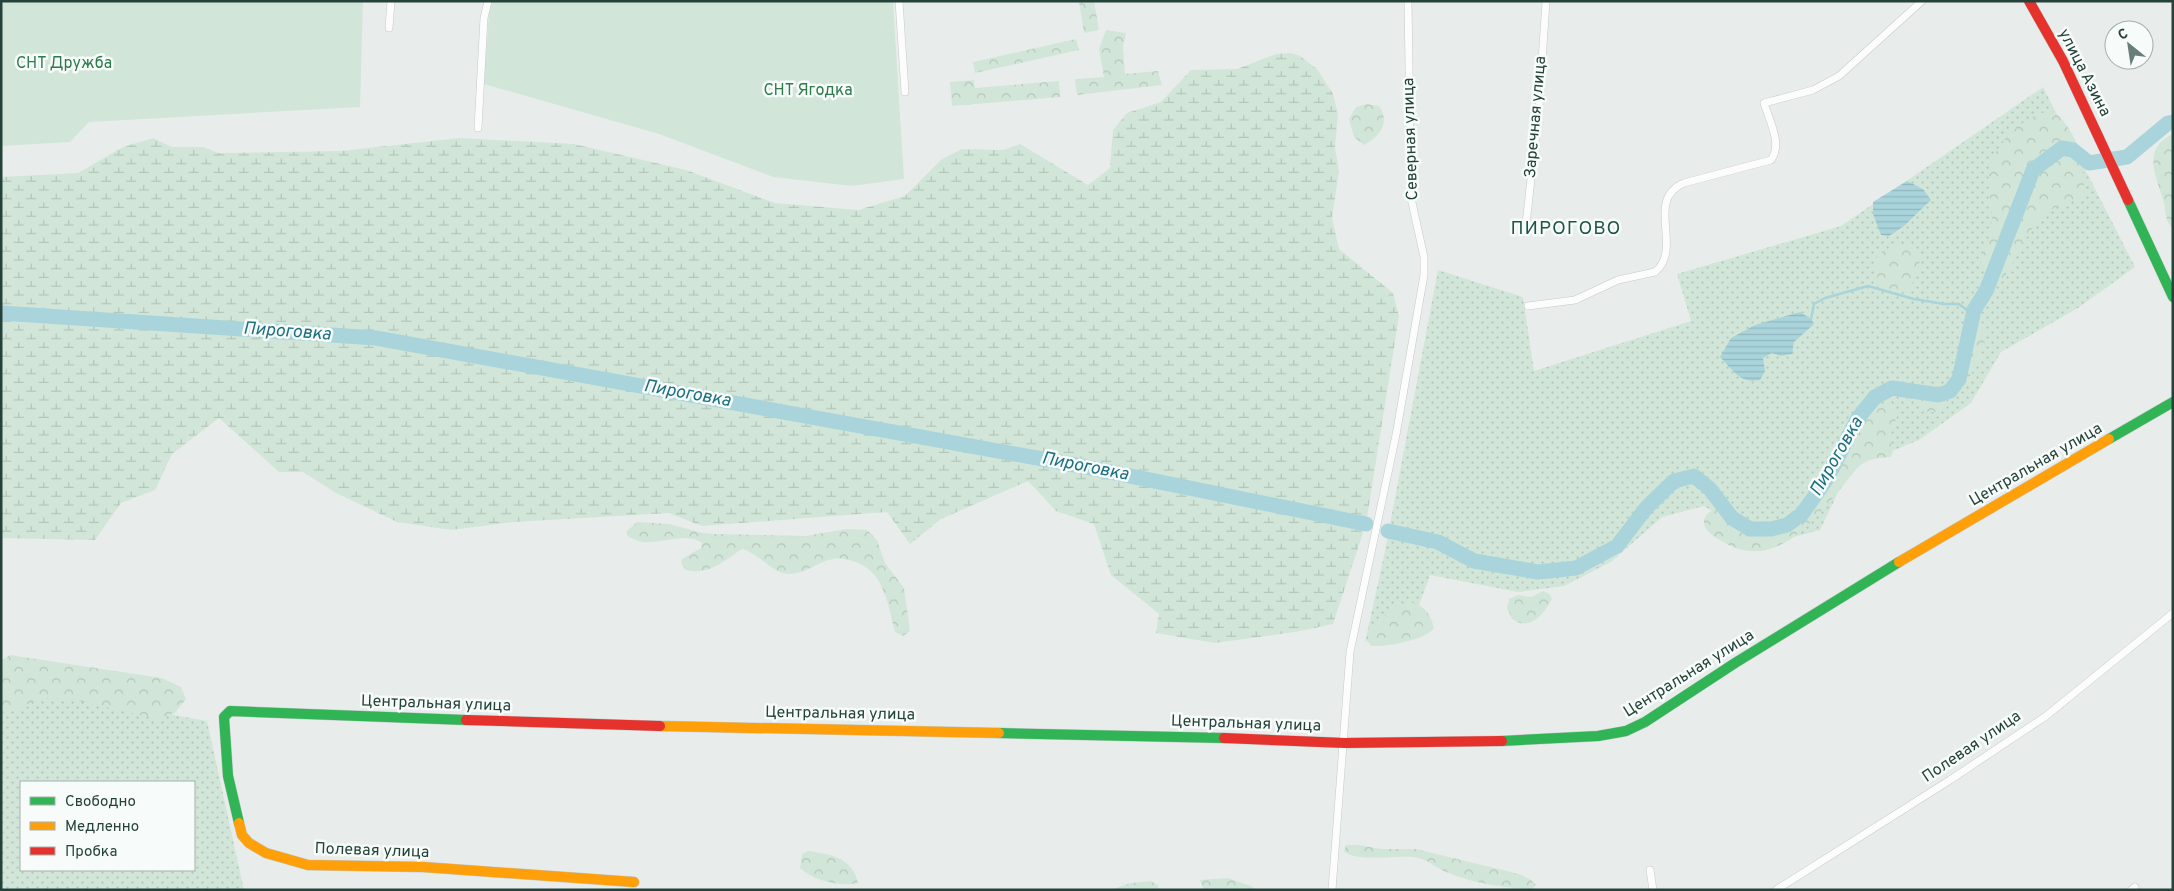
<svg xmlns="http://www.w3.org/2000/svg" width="2174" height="891" viewBox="0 0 2174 891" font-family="Overpass,sans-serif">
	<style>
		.grass { fill: url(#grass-dots); fill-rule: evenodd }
		.forest { fill: url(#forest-crowns) }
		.wetland { fill: url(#wetland-marsh) }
		.garden { fill: #d1e6d8 }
		.water { fill: url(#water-rules) }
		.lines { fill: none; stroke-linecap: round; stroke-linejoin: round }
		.stream { stroke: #a9d4db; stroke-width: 2.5 }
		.river { stroke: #a9d4db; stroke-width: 15 }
		.street-casing { stroke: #c5cac8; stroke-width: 8 }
		.fast-casing { stroke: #c3cbc8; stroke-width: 11 }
		.slow-casing { stroke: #c3cbc8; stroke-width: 11 }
		.jam-casing { stroke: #c3cbc8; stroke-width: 11 }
		.street { stroke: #fcfcfc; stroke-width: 7 }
		.fast { stroke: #30b455; stroke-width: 10 }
		.slow { stroke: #ff9f0a; stroke-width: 10 }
		.jam { stroke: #e5322d; stroke-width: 10 }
		.labels { text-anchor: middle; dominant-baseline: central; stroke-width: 5; stroke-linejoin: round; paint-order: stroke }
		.park-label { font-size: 16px; fill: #2d7a4b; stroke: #f7fbf9 }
		.street-label { font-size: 16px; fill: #24423a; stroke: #f7fbf9 }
		.water-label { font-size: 18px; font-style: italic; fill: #1c6f80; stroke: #f7fbf9 }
		.quarter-label { font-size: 19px; letter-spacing: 1px; fill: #1f5548; stroke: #f7fbf9 }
	</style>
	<defs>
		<pattern id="grass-dots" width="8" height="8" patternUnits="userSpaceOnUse" patternTransform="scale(1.25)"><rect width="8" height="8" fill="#d1e6d8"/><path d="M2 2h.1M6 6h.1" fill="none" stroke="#b3c6ba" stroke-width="1.8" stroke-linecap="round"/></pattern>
		<pattern id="forest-crowns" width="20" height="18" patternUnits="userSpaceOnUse" patternTransform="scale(1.25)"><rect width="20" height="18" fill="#d1e6d8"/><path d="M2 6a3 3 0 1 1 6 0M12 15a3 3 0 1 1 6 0" fill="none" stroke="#b3c6ba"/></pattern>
		<pattern id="wetland-marsh" width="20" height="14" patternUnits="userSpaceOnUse" patternTransform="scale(1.25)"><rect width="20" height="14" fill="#d1e6d8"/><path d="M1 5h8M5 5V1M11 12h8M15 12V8" fill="none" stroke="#b3c6ba"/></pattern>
		<pattern id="water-rules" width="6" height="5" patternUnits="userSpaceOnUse" patternTransform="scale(1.25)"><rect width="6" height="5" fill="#a9d4db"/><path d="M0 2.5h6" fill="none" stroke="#91b7bd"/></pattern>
	</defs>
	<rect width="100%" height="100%" fill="#e8edeb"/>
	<path class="grass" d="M2043,87L2135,267L2078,308L2001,352L1971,403L1919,440L1882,455L1862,449L1842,484L1820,530L1766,544L1704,506L1662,517L1611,562L1564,586L1518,592L1430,575L1413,622L1365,642L1385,551L1438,270L1523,297L1534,371L1691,321L1677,274L1841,226Z
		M1,684L207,721L244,890H1ZM21,782H194V870H21Z"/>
	<path class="forest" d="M1079,1H1094L1099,30L1084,33Z
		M1106,30L1126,33L1123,47L1125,74L1158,71L1162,85L1077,95L1075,79L1104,77L1099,49Z
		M1076,39L1079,50L975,73L973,62Z
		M974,80L975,88L1059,81L1060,97L952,106L950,82Z
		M1367,104L1379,106C1391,123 1379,137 1364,145L1354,137L1349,119L1356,107Z
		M2050,111C2061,112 2077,140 2079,150C2083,164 2083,180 2085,194L2083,197C2074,202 2066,202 2058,206C2026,220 2021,258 2000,282H1991C1970,263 1991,245 1992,222C1993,206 1987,189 1989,173C1992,145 2024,115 2050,111Z
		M2173,134V229C2165,221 2166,213 2164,203C2157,178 2140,149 2173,134Z
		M1909,244L1920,252C1920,271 1914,295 1891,295C1862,272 1872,245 1909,244Z
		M1975,318C2007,329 1957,406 1935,412C1929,413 1925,411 1920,408L1919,404L1923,396C1932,391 1945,391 1951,383C1963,367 1954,326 1975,318Z
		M1877,402L1890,407L1897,416L1890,437L1893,451L1891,457C1880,458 1871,458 1862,464C1854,470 1848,480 1842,487C1813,522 1775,571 1725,543C1719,540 1712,536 1707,530C1698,518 1710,509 1721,509C1736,508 1735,526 1744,531C1755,537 1785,529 1795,523C1830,501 1839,455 1861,423C1866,416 1870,407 1877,402Z
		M637,522L669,524L703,533L716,534L805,536L847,529L867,530L877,540L885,563L904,588L910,631L903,636L895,632C888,605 884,569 852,561C845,559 839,557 833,559C817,562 806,574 789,574C772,574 759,553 742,549C724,561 708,576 686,570L681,563L682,559L701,548L702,543C680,528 649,554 627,535V531Z
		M1543,591L1550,594L1552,599C1544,614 1530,632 1512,619L1507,608L1509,599L1518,595L1531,597Z
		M1410,602C1424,604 1431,615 1434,628C1426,640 1386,647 1372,646L1368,642V636C1378,620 1391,605 1410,602Z
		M10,655L162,678L181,687L186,699L175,713L158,719L79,701L54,698L38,699L14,711H1V661Z
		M1346,845H1359L1381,849H1416L1519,874L1531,880L1536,885L1532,889C1503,888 1471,883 1444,871C1433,866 1426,858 1413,857C1396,855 1356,863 1344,851Z
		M808,851C831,854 853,858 858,883C840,887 814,881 800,868L802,854Z
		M1228,878L1251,886L1256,890H1204L1200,880Z
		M1151,881L1158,885L1159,890H1110L1131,883Z"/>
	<path class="wetland" d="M1291,53L1300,56L1317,69L1333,94L1338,114L1335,148L1339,171L1332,218L1339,249L1393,293L1399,316L1366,524L1333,624L1295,632L1215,643L1156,633L1159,614L1111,575L1094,524L1056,511L1028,481L941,519L910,544L887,512L702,526L669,513L514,522L451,530L397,522L336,493L303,472H279L219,418L172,454L155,490L121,503L95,540L1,538V177L78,173L123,147L153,138L172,147H204L218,153L341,151L460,138L574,144L686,170L775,203L858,210L905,196L942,159L962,149L1003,150L1020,144L1088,185L1110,168L1113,130L1127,113L1161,102L1191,70L1237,69L1276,54Z"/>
	<path class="garden" d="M1,1H363L360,107L89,122L70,142L1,146Z
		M492,1H893L904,179L852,186L773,177L659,134L484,84L489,14Z"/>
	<path class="water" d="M1907,181L1923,189L1931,200L1904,226L1889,236L1881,235L1873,214V202Z
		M1800,312L1811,319L1814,324L1794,342L1792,354L1781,356L1772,353L1763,358L1765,371L1760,380C1740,384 1734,371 1720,357L1731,338L1755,325Z"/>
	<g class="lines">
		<path class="stream" d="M1811,319L1814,304L1825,298L1868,286L1914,299L1944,304H1959L1968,311L1974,310"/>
		<path class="river" d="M1,313L376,338L1081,466L1366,524
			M1388,531L1438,542L1474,561L1538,572L1576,568L1617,546L1647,507L1674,481L1694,476L1710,489L1732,518L1750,529H1771L1787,525L1802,514L1826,480L1858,418L1875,397L1892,388L1939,395L1950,391L1959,379L1974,310L1986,291L2033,170L2062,148L2073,150L2089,163L2127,157L2168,123L2173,122"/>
		<defs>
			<path id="street" d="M899,1L905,92
				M389,28L391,1
				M478,128L484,18L488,1
				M1525,233L1539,107L1546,1
				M1528,306L1575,300L1618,280L1655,272C1684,248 1644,200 1684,183L1771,160C1783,144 1769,120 1764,103L1813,90L1839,76L1922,1
				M1650,870L1653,890
				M1332,890L1350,652L1396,435L1424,275V257L1411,198L1408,1
				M1776,890L1950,780L2046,716L2173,613
				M2131,890L2135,887"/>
			<path id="fast" d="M2128,200L2173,297
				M2109,439L2173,402
				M999,733L1224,738
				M1502,741L1598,736L1626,731L1645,722L1735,663L1899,562
				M239,823L228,776L224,717L230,711L466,720"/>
			<path id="slow" d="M1899,562L2109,439
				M660,726L999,733
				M239,823L242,835L249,843L266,853L308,865L423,867L634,882"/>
			<path id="jam" d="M2029,1L2063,61L2128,200
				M466,720L660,726
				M1224,738L1345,743L1502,741"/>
		</defs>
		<use href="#street" class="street-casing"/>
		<use href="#fast" class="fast-casing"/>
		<use href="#slow" class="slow-casing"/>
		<use href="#jam" class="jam-casing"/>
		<use href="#street" class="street"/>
		<use href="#fast" class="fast"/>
		<use href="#slow" class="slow"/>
		<use href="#jam" class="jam"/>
	</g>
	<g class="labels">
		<g class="park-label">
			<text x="64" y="64">СНТ Дружба</text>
			<text x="808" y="91">СНТ Ягодка</text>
		</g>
		<g class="street-label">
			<text transform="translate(2084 73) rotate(63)">улица Азина</text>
			<text transform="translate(1536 117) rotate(-85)">Заречная улица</text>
			<text transform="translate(1411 139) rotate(-92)">Северная улица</text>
			<text transform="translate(2036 465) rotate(-30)">Центральная улица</text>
			<text transform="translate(1689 674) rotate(-32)">Центральная улица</text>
			<text transform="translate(436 704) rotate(2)">Центральная улица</text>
			<text transform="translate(840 714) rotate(1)">Центральная улица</text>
			<text transform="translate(1246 724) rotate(2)">Центральная улица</text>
			<text transform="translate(1972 747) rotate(-34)">Полевая улица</text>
			<text transform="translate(372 851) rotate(2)">Полевая улица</text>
		</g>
		<g class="water-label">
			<text transform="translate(287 332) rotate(4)">Пироговка</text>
			<text transform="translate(687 394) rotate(10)">Пироговка</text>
			<text transform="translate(1837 457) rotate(-60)">Пироговка</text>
			<text transform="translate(1085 467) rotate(11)">Пироговка</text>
		</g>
		<g class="quarter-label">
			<text x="1566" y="229">ПИРОГОВО</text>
		</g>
	</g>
	<rect width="2174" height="891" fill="none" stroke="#24423a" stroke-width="5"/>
	<rect x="20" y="781" width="175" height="90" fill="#f7fbf9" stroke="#a3b1ad"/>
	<rect x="30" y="797" width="25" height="8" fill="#30b455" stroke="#a3b1ad"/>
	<text x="65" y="806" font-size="15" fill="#24423a">Свободно</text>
	<rect x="30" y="822" width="25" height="8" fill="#ff9f0a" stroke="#a3b1ad"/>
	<text x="65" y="831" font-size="15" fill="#24423a">Медленно</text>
	<rect x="30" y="847" width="25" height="8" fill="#e5322d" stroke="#a3b1ad"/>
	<text x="65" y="856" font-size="15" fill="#24423a">Пробка</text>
	<g transform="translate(2129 45) rotate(330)"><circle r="24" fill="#f7fbf9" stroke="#a3b1ad"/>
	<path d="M0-4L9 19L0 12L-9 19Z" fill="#697e78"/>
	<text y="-8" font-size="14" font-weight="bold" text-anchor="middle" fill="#24423a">С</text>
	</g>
</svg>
